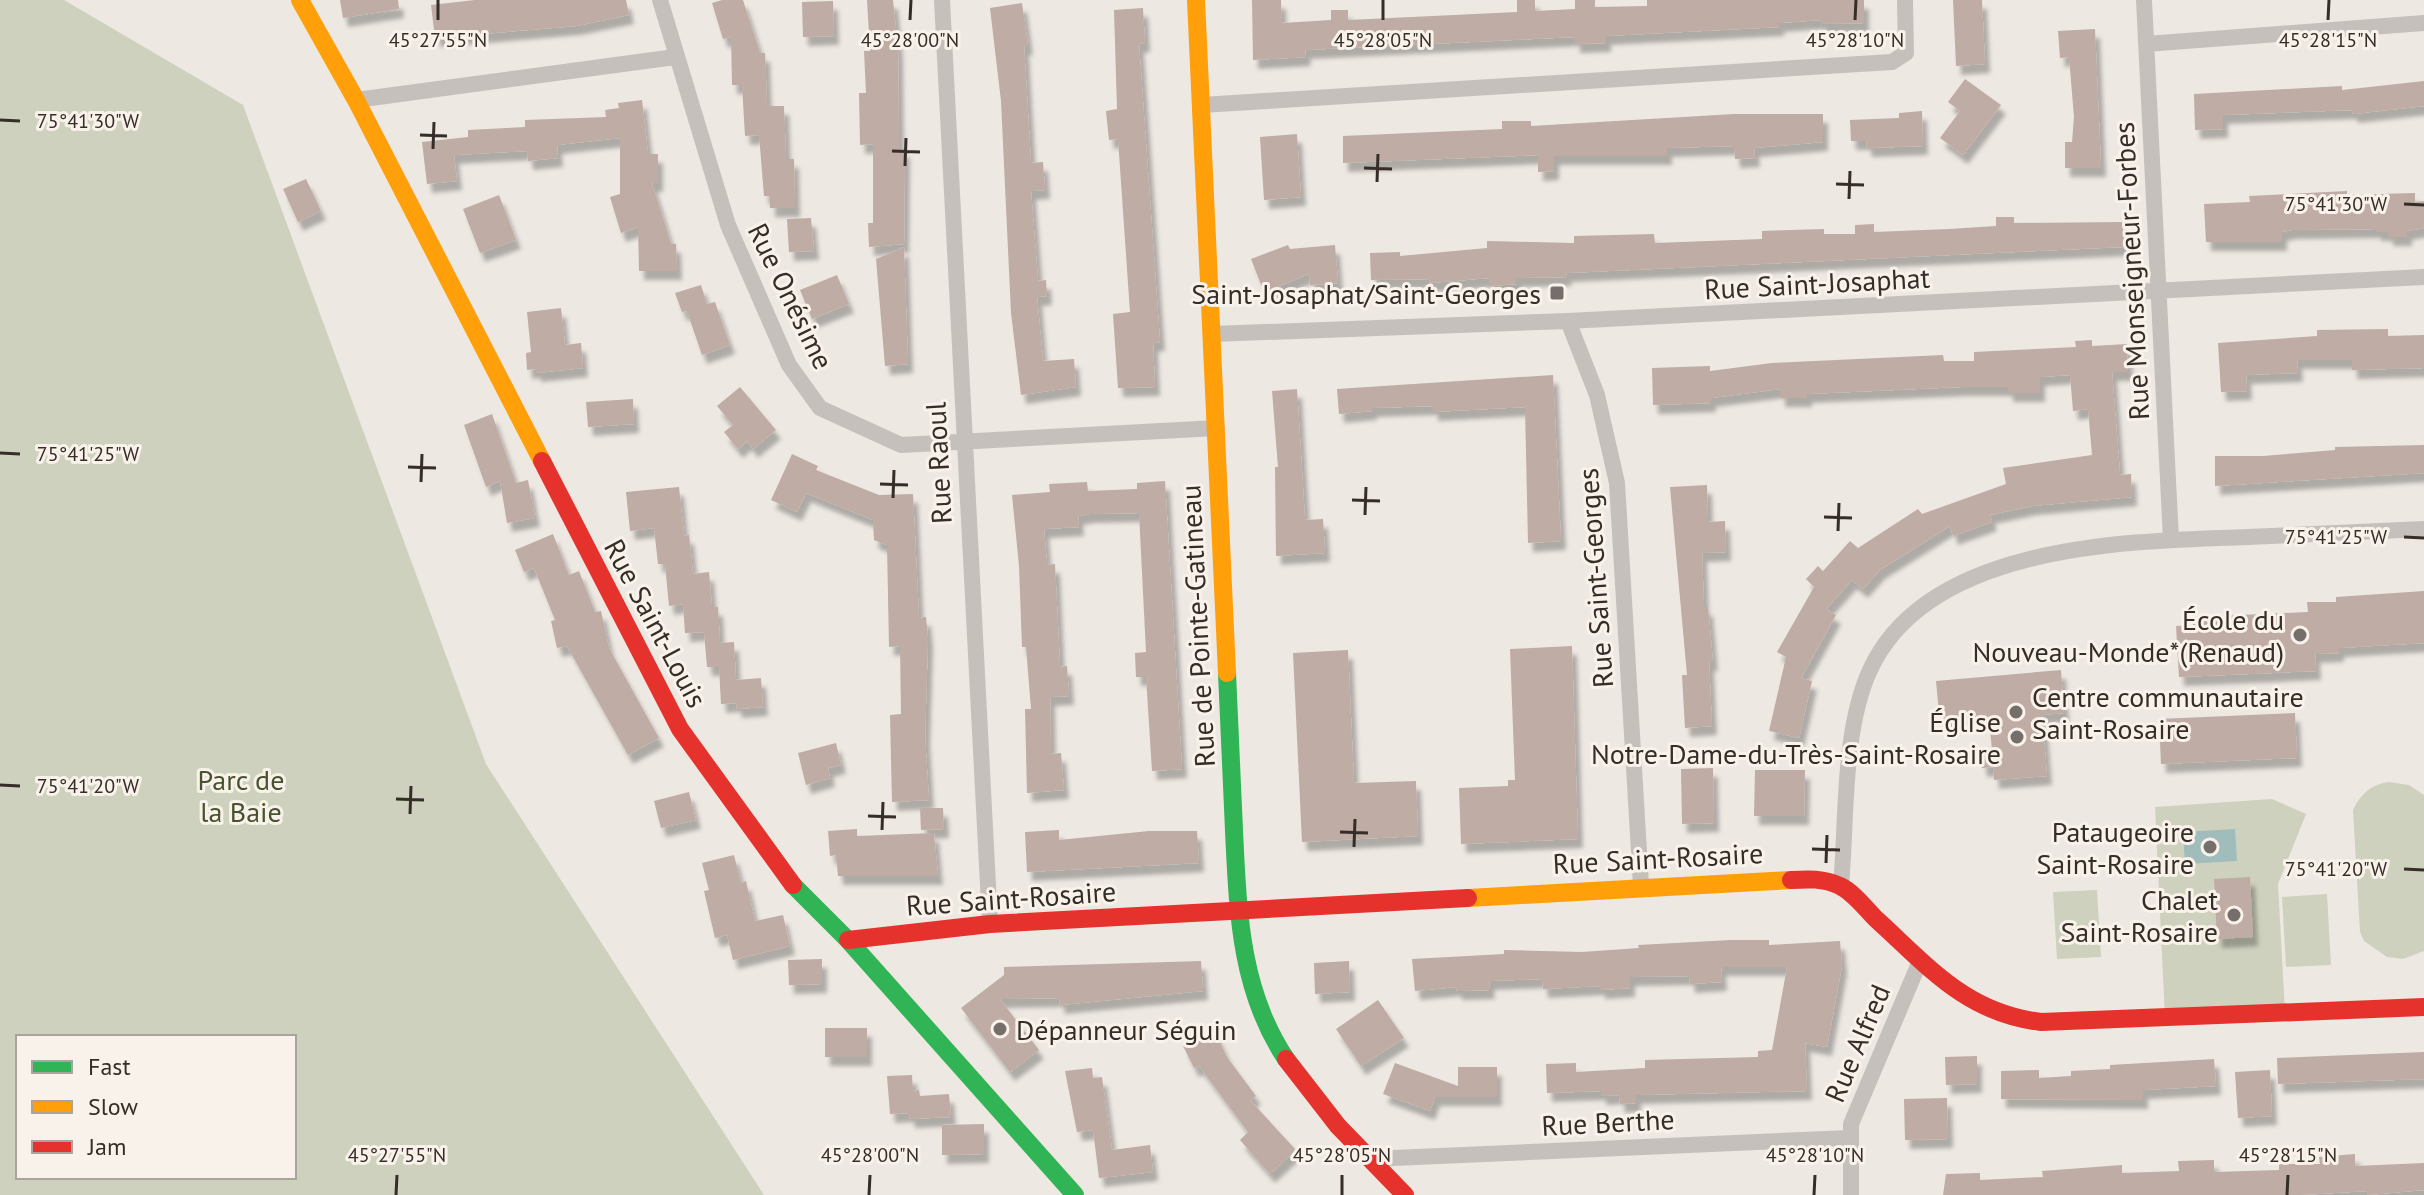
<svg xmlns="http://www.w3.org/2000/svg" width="2424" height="1195" viewBox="0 0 2424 1195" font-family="'PT Sans',sans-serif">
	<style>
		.green { fill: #ced1bd; fill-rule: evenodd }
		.water { fill: #a0bdbc }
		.building { fill: #bfaca5; filter: url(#shadow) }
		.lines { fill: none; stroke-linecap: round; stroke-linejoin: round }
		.street { stroke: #c5c0bb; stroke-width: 16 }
		.fast { stroke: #30b455; stroke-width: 18 }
		.slow { stroke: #ff9f0a; stroke-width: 18 }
		.jam { stroke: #e5322d; stroke-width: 18 }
		.ticks { fill: none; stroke: #362d29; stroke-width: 3 }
		.poi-dot { fill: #766e6a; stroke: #f9f2ea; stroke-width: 3 }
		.labels { text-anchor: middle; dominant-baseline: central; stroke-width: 6; stroke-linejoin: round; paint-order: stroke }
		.street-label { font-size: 28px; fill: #362d29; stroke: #f9f2ea }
		.poi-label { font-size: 28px; fill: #362d29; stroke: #f9f2ea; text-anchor: end }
		.park-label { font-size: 28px; fill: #47532f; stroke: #f9f2ea }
		.ticks-label { font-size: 20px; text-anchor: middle; fill: #362d29; stroke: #f9f2ea; stroke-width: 6; stroke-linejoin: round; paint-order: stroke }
	</style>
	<defs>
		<filter id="shadow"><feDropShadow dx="5" dy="9" stdDeviation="2" flood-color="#0004"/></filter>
	</defs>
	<rect width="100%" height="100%" fill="#ede8e2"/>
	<path class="green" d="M0,0H64L243,105L486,764L764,1195H0ZM18,1037H294V1177H18Z
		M2389,782L2409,785L2424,795V951L2403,959L2387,957L2364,941L2360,932L2353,810C2360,794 2372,784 2389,782Z
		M2272,799L2306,814L2278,884L2285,1013L2165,1018L2155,807Z
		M2097,890L2101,957L2057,959L2053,892Z
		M2327,894L2331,965L2286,967L2282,897Z"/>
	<path class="water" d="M2235,829L2237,861L2185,864L2183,832Z"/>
	<path class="building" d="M340,0H398L399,9L343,18Z
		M475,0H626L629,15L576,26L435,38L431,5Z
		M722,0H743L760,53H765L767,106H784L786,159H794L795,208H770V196H764L759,135L745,136L742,85H732L731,37L723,39L712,3Z
		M867,0H893L898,50L899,149H905L904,244L869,247L868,223H873V144L860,145L859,93H866L864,51H870Z
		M1252,0H1281L1282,23L1331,20V10H1348V20L1517,12V0H1535V11L1575,9V0H1595V7L1647,6V0H1864V23L1821,24V20L1779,23V27L1606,36V43L1575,44V37L1305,50L1306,57L1253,60Z
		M1953,0H1982L1985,64L1956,66Z
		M833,1L834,36L803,37L802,2Z
		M1022,3L1028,46H1024L1031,163L1043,162L1045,190L1031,191L1038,281L1046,280L1047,296L1037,297L1043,361L1074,359L1076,387L1021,395L1011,313L1001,101L990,8Z
		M1143,8L1145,43L1139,44L1160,342L1153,343L1155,387L1118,388L1113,314L1130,312L1118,139L1109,140L1106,111L1117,109L1114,10Z
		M2095,29L2101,168H2065V142H2072L2074,117L2069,57L2060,58L2058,31Z
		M1965,79L2001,105L1963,155L1940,138L1960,111L1948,102Z
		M2424,81V106L2353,114L2352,110L2223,115V129L2195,130L2194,94L2342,86V90Z
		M642,100L648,154H658V183H652L671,244H676L677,271H639L638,227L621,233L610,197L620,194V138L557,145L558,158L528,161L527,151L454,155L457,181L427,184L422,142L468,137V130L525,127V120L606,117L605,110L619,108L618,103Z
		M1922,111L1923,146L1867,148L1866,141H1851L1850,120L1899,118V113Z
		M1734,114H1823V142L1754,148L1755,158L1735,159L1734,146L1667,148V156H1554V171L1538,172V155L1343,163V136L1502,129V121H1531V126Z
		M1297,134L1301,197L1264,200L1260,137Z
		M306,179L321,211L298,222L283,189Z
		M2347,191V195L2415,193V202L2424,201V228L2407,231V237H2388V232H2376V229L2292,230L2282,232V242H2206L2204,204L2250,202L2249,196Z
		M499,195L516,240L480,253L463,209Z
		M1996,217H2014V223L2123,222V247L1566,273L1567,277L1516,278V284L1489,286V278L1430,283L1429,279L1371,280L1370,253L1400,252V256L1487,248V241L1574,243V236L1654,234L1655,243L1762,239V231L1824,229V234H1855V225L1874,224V232L1949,229L1996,226Z
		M811,218L814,251L789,252L787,219Z
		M1288,245L1290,249L1335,245L1338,283L1310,285L1309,274L1264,292L1251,259Z
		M904,247L908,364L885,366L876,259Z
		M837,275L849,304L812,319L800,290Z
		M701,285L707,304L715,302L730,345L702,355L687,311L682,312L675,293Z
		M561,308L565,345L581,343L583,368L536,373V369L527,370L526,353L531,352L527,312Z
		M2388,329V336L2424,335V368L2352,370V360H2297L2298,373L2246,375L2247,391L2221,392L2218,343L2317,336V330Z
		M2092,340V346L2127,344L2128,372H2112L2120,475L2131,474L2132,497L2032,506L1990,515L1992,522L1953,536L1950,526L1880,570L1863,589L1852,580L1826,609L1836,615L1801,678L1812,681L1799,738L1769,731L1786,657L1777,652L1814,587L1806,579L1818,566L1823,571L1850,541L1858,548L1918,509L1922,514L2006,484L2003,468L2092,455L2088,409L2073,411L2070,375L2040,377V393H2008V387H1961L1807,394V398H1780V389L1711,398V403L1653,405L1652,368L1710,366V371L1772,363L1943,355L1944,361H1974V352L2076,347L2075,341Z
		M1553,375L1561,541L1528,543L1525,407L1433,412V406L1372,408V411L1339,414L1337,389Z
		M740,387L776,430L753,449L747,441L738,449L724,432L733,425L717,406Z
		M1297,389L1305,520L1323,519L1325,553L1276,556L1275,467H1278L1272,391Z
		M633,399L634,424L588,427L586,402Z
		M492,414L516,483L528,480L535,518L507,523L500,481L486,487L464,425Z
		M2424,445V473L2215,486V456H2263L2335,450V447Z
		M792,454L818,466L816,470L879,495L913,494L919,618L926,617L928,639L925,737L929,800L892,802L890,715L901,714L900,646L889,647L887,545L874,540L873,520L806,493L797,512L771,500Z
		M1165,481L1182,769L1152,771L1146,677H1136L1135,653L1146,652L1139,513L1089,514L1078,516L1079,527L1044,529L1047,565L1055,564L1060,667L1067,666L1069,696L1050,697L1051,754L1061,753L1064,790L1027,793L1025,709H1031L1026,647H1022L1019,566L1012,495L1050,492L1049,484L1087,482L1088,491L1137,489V483Z
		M1707,485L1708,522L1725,521L1726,552L1702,553L1704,607H1708L1713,662H1709L1712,726L1685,728L1682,675H1687L1670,487Z
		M679,487L684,536L689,535L693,574L709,572L712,607H718L720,643L734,642L736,680L761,678L763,707L737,709L736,703L721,704L719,667H707L704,632L685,633L683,604L669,606L665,564H658L654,528L630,531L626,492Z
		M553,534L569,575L579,571L595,612L601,611L609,648L659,738L628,755L567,646L557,648L551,621L555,620L534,568L524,572L515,550Z
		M2424,591V643L2339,648V653L2315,654L2316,671L2179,677L2176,626L2193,625V617L2308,612L2307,602H2336V597Z
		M1572,646L1578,839L1461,844L1459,788L1508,786V780H1515L1510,649Z
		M1348,650L1354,783L1416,781L1418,836L1302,842L1293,653Z
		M2061,670L2064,713L2042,715L2047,776L1994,780L1993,767L1982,768L1980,751L1992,750L1989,719L1940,723L1936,681Z
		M2295,713L2297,758L2161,764L2159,719Z
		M836,743L841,765L828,768L830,778L806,785L798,753Z
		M1713,768L1714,823L1682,824L1681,769Z
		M1755,770H1805L1804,816H1754Z
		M689,792L696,820L661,828L654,801Z
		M920,808H943L944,829L921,830Z
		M857,829V836L934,833L938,876H838L836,855L830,856L828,831Z
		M1059,830V840L1149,831H1197L1199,863L1027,872L1025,832Z
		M734,855L741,883L746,881L755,921L783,915L790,946L733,960L727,935L715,938L704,891L709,890L702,863Z
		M2250,877L2253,937L2217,939L2214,879Z
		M1731,940H1769V945L1840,941L1842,966L1827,1047L1805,1043L1807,1091L1636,1095V1103L1620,1104L1619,1095L1601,1096V1091L1547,1093L1546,1064L1576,1063V1072L1645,1068V1060L1758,1057V1051L1772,1050L1787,967H1721L1722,982L1690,984L1689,976L1630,977V988L1600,990V986L1543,989L1542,979L1489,981L1490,990L1457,991L1456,987L1415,991L1412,959L1504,954V950L1582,952L1639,948L1638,945Z
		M822,959V984L789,985L788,960Z
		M1201,961L1203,991L1060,1005L1059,998L1000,999L1039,1050L1010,1072L961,1008L1004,975V967Z
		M1349,961L1350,992L1315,994L1314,963Z
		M1378,1000L1404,1038L1361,1066L1336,1029Z
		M825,1028H867V1057H825Z
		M1215,1031L1227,1057L1256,1096L1250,1100L1296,1150L1270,1174L1240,1140L1248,1132L1199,1066L1194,1068L1183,1046Z
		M2424,1052V1079L2278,1084L2277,1058Z
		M1977,1056V1084L1946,1085L1945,1057Z
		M2214,1059L2216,1086L2143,1090V1100L2001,1099V1071L2039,1070V1078L2071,1076V1071L2110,1069V1065Z
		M1395,1063L1458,1086V1067H1497V1097H1435L1430,1111L1383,1094Z
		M1092,1068L1093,1078L1102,1077L1112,1150L1150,1145L1153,1172L1099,1178L1093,1130L1077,1132L1065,1071Z
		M2270,1070L2272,1116L2238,1118L2235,1072Z
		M912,1075L913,1091L919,1090L920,1096L949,1094L951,1117L910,1119L909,1113L890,1114L887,1076Z
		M1947,1098L1948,1139L1905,1140L1904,1099Z
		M984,1124V1154L942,1155V1125Z
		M2355,1154V1166L2424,1163V1190L2367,1195V1191L2301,1195H1943L1946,1174L1980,1173V1180L2043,1177L2042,1171L2122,1165V1173L2179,1171L2178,1161L2214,1160V1172L2279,1170V1164H2320L2319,1157Z"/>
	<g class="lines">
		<path class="street" d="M660,0L728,225L789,365L820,408L901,445L1217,428
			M942,0L990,924
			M2144,0L2171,540
			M2146,44L2424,23
			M356,100L675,57
			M1202,105L1892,62L1906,53L1905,0
			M1568,321L1597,395L1617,483L1641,885
			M1212,334L1568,321L2424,277
			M1841,886C1847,819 1842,731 1870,670C1928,543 2130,541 2248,537C2306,534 2365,532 2424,529
			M1370,1159L1849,1138
			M1851,1195V1124L1920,961"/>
		<path class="fast" d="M1227,673C1229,725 1232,778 1234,831C1238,912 1240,990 1286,1059
			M793,885L848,940L1075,1195"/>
		<path class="slow" d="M300,0L356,100L542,461
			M1196,0L1227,673
			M1468,898L1791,880"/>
		<path class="jam" d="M542,461L680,729L793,885
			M1791,880C1807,879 1824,878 1840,886C1853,892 1866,909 1876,919C1929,967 1966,1013 2041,1022L2424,1007
			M848,940L990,924L1468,898
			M1286,1059L1338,1126L1405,1195"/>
	</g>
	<path class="ticks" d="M438,20V0M910,20L911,0M1383,20V0M1855,20L1856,0M2328,20L2329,0M0,120L20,121M420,135L447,136M433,149L434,122M892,151L920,152M905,166L906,138M1364,168L1392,169M1377,182L1378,154M1836,184L1864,185M1849,199L1850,171M2404,204L2424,205M0,453L20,454M408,467L436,468M421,482L422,454M880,484L908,485M893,498L894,470M1352,500L1380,501M1365,515L1366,487M1824,517L1852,518M1838,531L1839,503M2404,537L2424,538M0,785L20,786M396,799L424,800M410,814L411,786M868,816L896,817M882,830L883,802M1340,832L1368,833M1354,847L1355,819M1812,849L1840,850M1826,863L1827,835M2404,869L2424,870M396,1195L397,1175M869,1195L870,1175M1342,1195V1175M1814,1195L1815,1175M2287,1195L2288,1175"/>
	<g class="poi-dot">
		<rect x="1549" y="285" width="16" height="16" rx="4"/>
		<circle cx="2300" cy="635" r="8"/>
		<circle cx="2016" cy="712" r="8"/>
		<circle cx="2017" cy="737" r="8"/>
		<circle cx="2210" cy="847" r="8"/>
		<circle cx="2234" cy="915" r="8"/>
		<circle cx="1000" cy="1029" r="8"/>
	</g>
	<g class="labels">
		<g class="street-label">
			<text transform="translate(2131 271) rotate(-93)">Rue Monseigneur-Forbes</text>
			<text transform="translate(1817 283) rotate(-3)">Rue Saint-Josaphat</text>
			<text transform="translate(791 296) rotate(64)">Rue Onésime</text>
			<text transform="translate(938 463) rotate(-93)">Rue Raoul</text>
			<text transform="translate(1595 578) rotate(-94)">Rue Saint-Georges</text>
			<text transform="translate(656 623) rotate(62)">Rue Saint-Louis</text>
			<text transform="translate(1197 626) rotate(-93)">Rue de Pointe-Gatineau</text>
			<text transform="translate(1658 858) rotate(-3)">Rue Saint-Rosaire</text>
			<text transform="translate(1011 898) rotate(-4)">Rue Saint-Rosaire</text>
			<text transform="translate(1857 1043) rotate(-67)">Rue Alfred</text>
			<text transform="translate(1608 1122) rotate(-3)">Rue Berthe</text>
		</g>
		<g class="poi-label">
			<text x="1541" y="293">Saint-Josaphat/Saint-Georges</text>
			<text x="2284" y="619">École du<tspan x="2284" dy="32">Nouveau-Monde*(Renaud)</tspan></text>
			<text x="2032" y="696" text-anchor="start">Centre communautaire<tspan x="2032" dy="32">Saint-Rosaire</tspan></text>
			<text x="2001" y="721">Église<tspan x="2001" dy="32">Notre-Dame-du-Très-Saint-Rosaire</tspan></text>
			<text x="2194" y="831">Pataugeoire<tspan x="2194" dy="32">Saint-Rosaire</tspan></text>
			<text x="2218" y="899">Chalet<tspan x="2218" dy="32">Saint-Rosaire</tspan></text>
			<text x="1016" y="1029" text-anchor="start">Dépanneur Séguin</text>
		</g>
		<g class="park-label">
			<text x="241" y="779">Parc de<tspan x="241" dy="32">la Baie</tspan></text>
		</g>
	</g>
	<g class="ticks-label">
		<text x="438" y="47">45°27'55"N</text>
		<text x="910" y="47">45°28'00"N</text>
		<text x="1383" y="47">45°28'05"N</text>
		<text x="1855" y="47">45°28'10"N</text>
		<text x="2328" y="47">45°28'15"N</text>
		<text x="88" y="128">75°41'30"W</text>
		<text x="2336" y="211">75°41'30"W</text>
		<text x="88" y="461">75°41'25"W</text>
		<text x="2336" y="544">75°41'25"W</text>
		<text x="88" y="793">75°41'20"W</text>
		<text x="2336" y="876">75°41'20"W</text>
		<text x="397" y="1162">45°27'55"N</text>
		<text x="870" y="1162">45°28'00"N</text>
		<text x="1342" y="1162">45°28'05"N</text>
		<text x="1815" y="1162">45°28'10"N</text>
		<text x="2288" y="1162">45°28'15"N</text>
	</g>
	<rect x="16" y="1035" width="280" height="144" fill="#f9f2ea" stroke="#aba39d" stroke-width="2"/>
	<rect x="32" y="1061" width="40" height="12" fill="#30b455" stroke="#aba39d" stroke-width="2"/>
	<text x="88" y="1075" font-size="24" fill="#362d29">Fast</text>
	<rect x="32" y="1101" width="40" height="12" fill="#ff9f0a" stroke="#aba39d" stroke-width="2"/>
	<text x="88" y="1115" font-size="24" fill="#362d29">Slow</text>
	<rect x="32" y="1141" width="40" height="12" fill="#e5322d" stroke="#aba39d" stroke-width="2"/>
	<text x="88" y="1155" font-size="24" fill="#362d29">Jam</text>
</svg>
